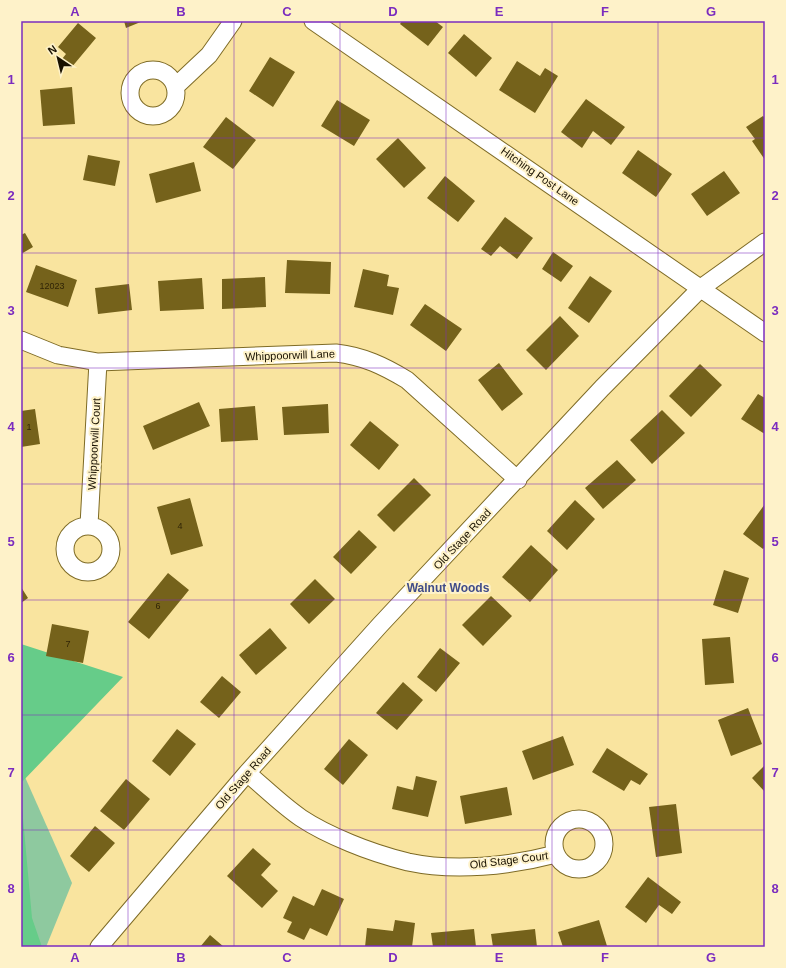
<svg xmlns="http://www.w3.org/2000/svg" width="786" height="968" viewBox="0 0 786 968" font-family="Arial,sans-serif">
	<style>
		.green { fill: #8ec99f }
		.forest { fill: #66cc89 }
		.building { fill: #75621b }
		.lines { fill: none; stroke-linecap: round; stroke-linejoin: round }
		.street-casing { stroke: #7e6b26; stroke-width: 19 }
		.street { stroke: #fff; stroke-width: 17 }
		.grid { fill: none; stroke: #7b2cbf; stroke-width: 1; stroke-opacity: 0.55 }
		.labels { text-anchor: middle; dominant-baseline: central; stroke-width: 4; stroke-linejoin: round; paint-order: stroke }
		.number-label { font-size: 9px; fill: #302507 }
		.street-label { font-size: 11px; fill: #191100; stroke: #fef2c9 }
		.neighbourhood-label { font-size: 12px; font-weight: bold; fill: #404c89; stroke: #fef2c9 }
		.neatline { fill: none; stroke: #7b2cbf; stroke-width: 1.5 }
		.grid-label { font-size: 13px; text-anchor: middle; font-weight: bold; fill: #7b2cbf }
	</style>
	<rect width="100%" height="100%" fill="#f9e49f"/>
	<path class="green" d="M21,768L72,883L46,947H21Z"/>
	<path class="forest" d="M21,644L123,677L21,783Z
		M21,796L32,918L42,947H21Z"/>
	<path class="building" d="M124,21H143L126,28Z
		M402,21H435L443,27L428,46L400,24Z
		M78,23L96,38L71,68L62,59L66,54L58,47Z
		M464,34L492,58L476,77L448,53Z
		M270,57L295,72L273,107L249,91Z
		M517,61L540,76L545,68L558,76L535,113L499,90Z
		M72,87L75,124L43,126L40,90Z
		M586,99L625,127L611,145L593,131L582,148L561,132Z
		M337,100L370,120L354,146L321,126Z
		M763,116L765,118V160L752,141L755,139L746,127Z
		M226,117L256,140L233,169L203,147Z
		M398,138L426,168L404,188L376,159Z
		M638,150L672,174L656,197L622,173Z
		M88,155L120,161L115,186L83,180Z
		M194,162L201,191L156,203L149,174Z
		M724,171L740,193L707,216L691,194Z
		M445,176L475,201L458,222L427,198Z
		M505,217L533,238L517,259L500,246L491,256L481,249Z
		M25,233L33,247L21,254V235Z
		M553,252L573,266L561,282L542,269Z
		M287,260L331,262L330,294L285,293Z
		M36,265L77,280L68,307L26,292Z
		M363,269L389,275L387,286L399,288L393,315L354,307Z
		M590,276L612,291L589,323L568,308Z
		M265,277L266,307L222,309V279Z
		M202,278L204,309L160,311L158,281Z
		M129,284L132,310L98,314L95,288Z
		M425,304L462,329L446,351L410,325Z
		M560,316L579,336L546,370L526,350Z
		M499,363L523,394L502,411L478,380Z
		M700,364L722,385L691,417L669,396Z
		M758,394L765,398V434L741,419Z
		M199,402L210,426L153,450L143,426Z
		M328,404L329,433L284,435L282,407Z
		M255,406L258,440L221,442L219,409Z
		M35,409L40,444L21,447V411Z
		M662,410L685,433L652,464L630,440Z
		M370,421L399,445L379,470L350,445Z
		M617,460L636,480L603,509L585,488Z
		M414,478L431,495L394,532L377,515Z
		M190,498L203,546L171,555L157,507Z
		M575,500L595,519L567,550L547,531Z
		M765,504V547L763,549L743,534Z
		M359,530L377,547L351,574L333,557Z
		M531,545L558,570L530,602L502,577Z
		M724,570L749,578L738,613L713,605Z
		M168,573L189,590L149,639L128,622Z
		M315,579L335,599L309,624L290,604Z
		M21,587L28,598L21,603Z
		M491,596L512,616L483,646L462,625Z
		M52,624L89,631L83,663L46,656Z
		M270,628L287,648L256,675L239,655Z
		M730,637L734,683L705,685L702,639Z
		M440,648L460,663L436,692L417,677Z
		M222,676L241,692L219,718L200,702Z
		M403,682L423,700L397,730L376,713Z
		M748,708L762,744L731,756L718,720Z
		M177,729L196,744L170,776L152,761Z
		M563,736L574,765L533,780L522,751Z
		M349,739L368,755L343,785L324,769Z
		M607,748L648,774L640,785L631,780L624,791L592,772Z
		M765,765V792L752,778Z
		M416,776L437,781L428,817L392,809L397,786L413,790Z
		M126,779L150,799L124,830L100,811Z
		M507,787L512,815L465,824L460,796Z
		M676,804L682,853L656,857L649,807Z
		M95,826L115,843L89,872L70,856Z
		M253,848L271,864L261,875L278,891L262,908L227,876Z
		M648,877L681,902L672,914L659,905L646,923L625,907Z
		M322,889L344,899L327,936L310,928L304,940L287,932L292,922L283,918L293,896L314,906Z
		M395,920L415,923L412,947H365L367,928L393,931Z
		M599,920L607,946L563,947L558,932Z
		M474,929L476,947H433L431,933Z
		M535,929L537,947H493L491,934Z
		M210,935L224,947H200Z"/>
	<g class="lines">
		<defs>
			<path id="street" d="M313,21L765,333
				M130 93a23 23 0 1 1 46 0a23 23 0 1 1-46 0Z
				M175,87L209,55L233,21
				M21,340L58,355L98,362L336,353C363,356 384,366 407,380L518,480
				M89,525L98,362
				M65 549a23 23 0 1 1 46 0a23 23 0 1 1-46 0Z
				M247,773C265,788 282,805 301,818C316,828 333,836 350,843C369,851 388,857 408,862C455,872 510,866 556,854
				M554 844a25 25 0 1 1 50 0a25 25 0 1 1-50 0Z
				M99,947L247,773L380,625L602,388L701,288L765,242"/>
		</defs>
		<use href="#street" class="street-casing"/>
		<use href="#street" class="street"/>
	</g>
	<path class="grid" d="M128,21V947M234,21V947M340,21V947M446,21V947M552,21V947M658,21V947M21,138H765M21,253H765M21,368H765M21,484H765M21,600H765M21,715H765M21,830H765"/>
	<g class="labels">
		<g class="number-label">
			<text x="52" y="286">12023</text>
			<text x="29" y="427">1</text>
			<text x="180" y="526">4</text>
			<text x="158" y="606">6</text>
			<text x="68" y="644">7</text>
		</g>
		<g class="street-label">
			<text transform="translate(540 176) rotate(35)">Hitching Post Lane</text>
			<text transform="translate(290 355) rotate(-2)">Whippoorwill Lane</text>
			<text transform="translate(94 444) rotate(-87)">Whippoorwill Court</text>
			<text transform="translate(462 539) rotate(-47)">Old Stage Road</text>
			<text transform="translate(243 778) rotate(-49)">Old Stage Road</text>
			<text transform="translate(509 860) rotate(-7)">Old Stage Court</text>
		</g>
		<g class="neighbourhood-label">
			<text x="448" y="588">Walnut Woods</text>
		</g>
	</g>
	<rect width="786" height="968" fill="none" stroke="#fef2c9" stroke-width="44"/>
	<g transform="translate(58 58) rotate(325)" stroke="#fef2c9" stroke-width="3" paint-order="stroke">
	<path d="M0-3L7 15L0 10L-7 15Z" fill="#191100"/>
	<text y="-6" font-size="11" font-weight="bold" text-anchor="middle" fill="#191100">N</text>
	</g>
	<rect x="22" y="22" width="742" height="924" class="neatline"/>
	<g class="grid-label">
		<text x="75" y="16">A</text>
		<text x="181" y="16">B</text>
		<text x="287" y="16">C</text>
		<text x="393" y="16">D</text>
		<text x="499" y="16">E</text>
		<text x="605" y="16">F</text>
		<text x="711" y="16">G</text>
		<text x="11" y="84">1</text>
		<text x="775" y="84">1</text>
		<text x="11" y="200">2</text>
		<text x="775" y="200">2</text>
		<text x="11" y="315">3</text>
		<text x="775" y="315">3</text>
		<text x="11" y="431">4</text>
		<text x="775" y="431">4</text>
		<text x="11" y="546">5</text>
		<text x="775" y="546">5</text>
		<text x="11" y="662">6</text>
		<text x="775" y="662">6</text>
		<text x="11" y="777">7</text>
		<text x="775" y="777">7</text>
		<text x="11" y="893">8</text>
		<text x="775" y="893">8</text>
		<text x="75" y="962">A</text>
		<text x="181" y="962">B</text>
		<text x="287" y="962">C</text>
		<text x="393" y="962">D</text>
		<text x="499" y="962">E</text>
		<text x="605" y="962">F</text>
		<text x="711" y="962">G</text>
	</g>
</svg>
